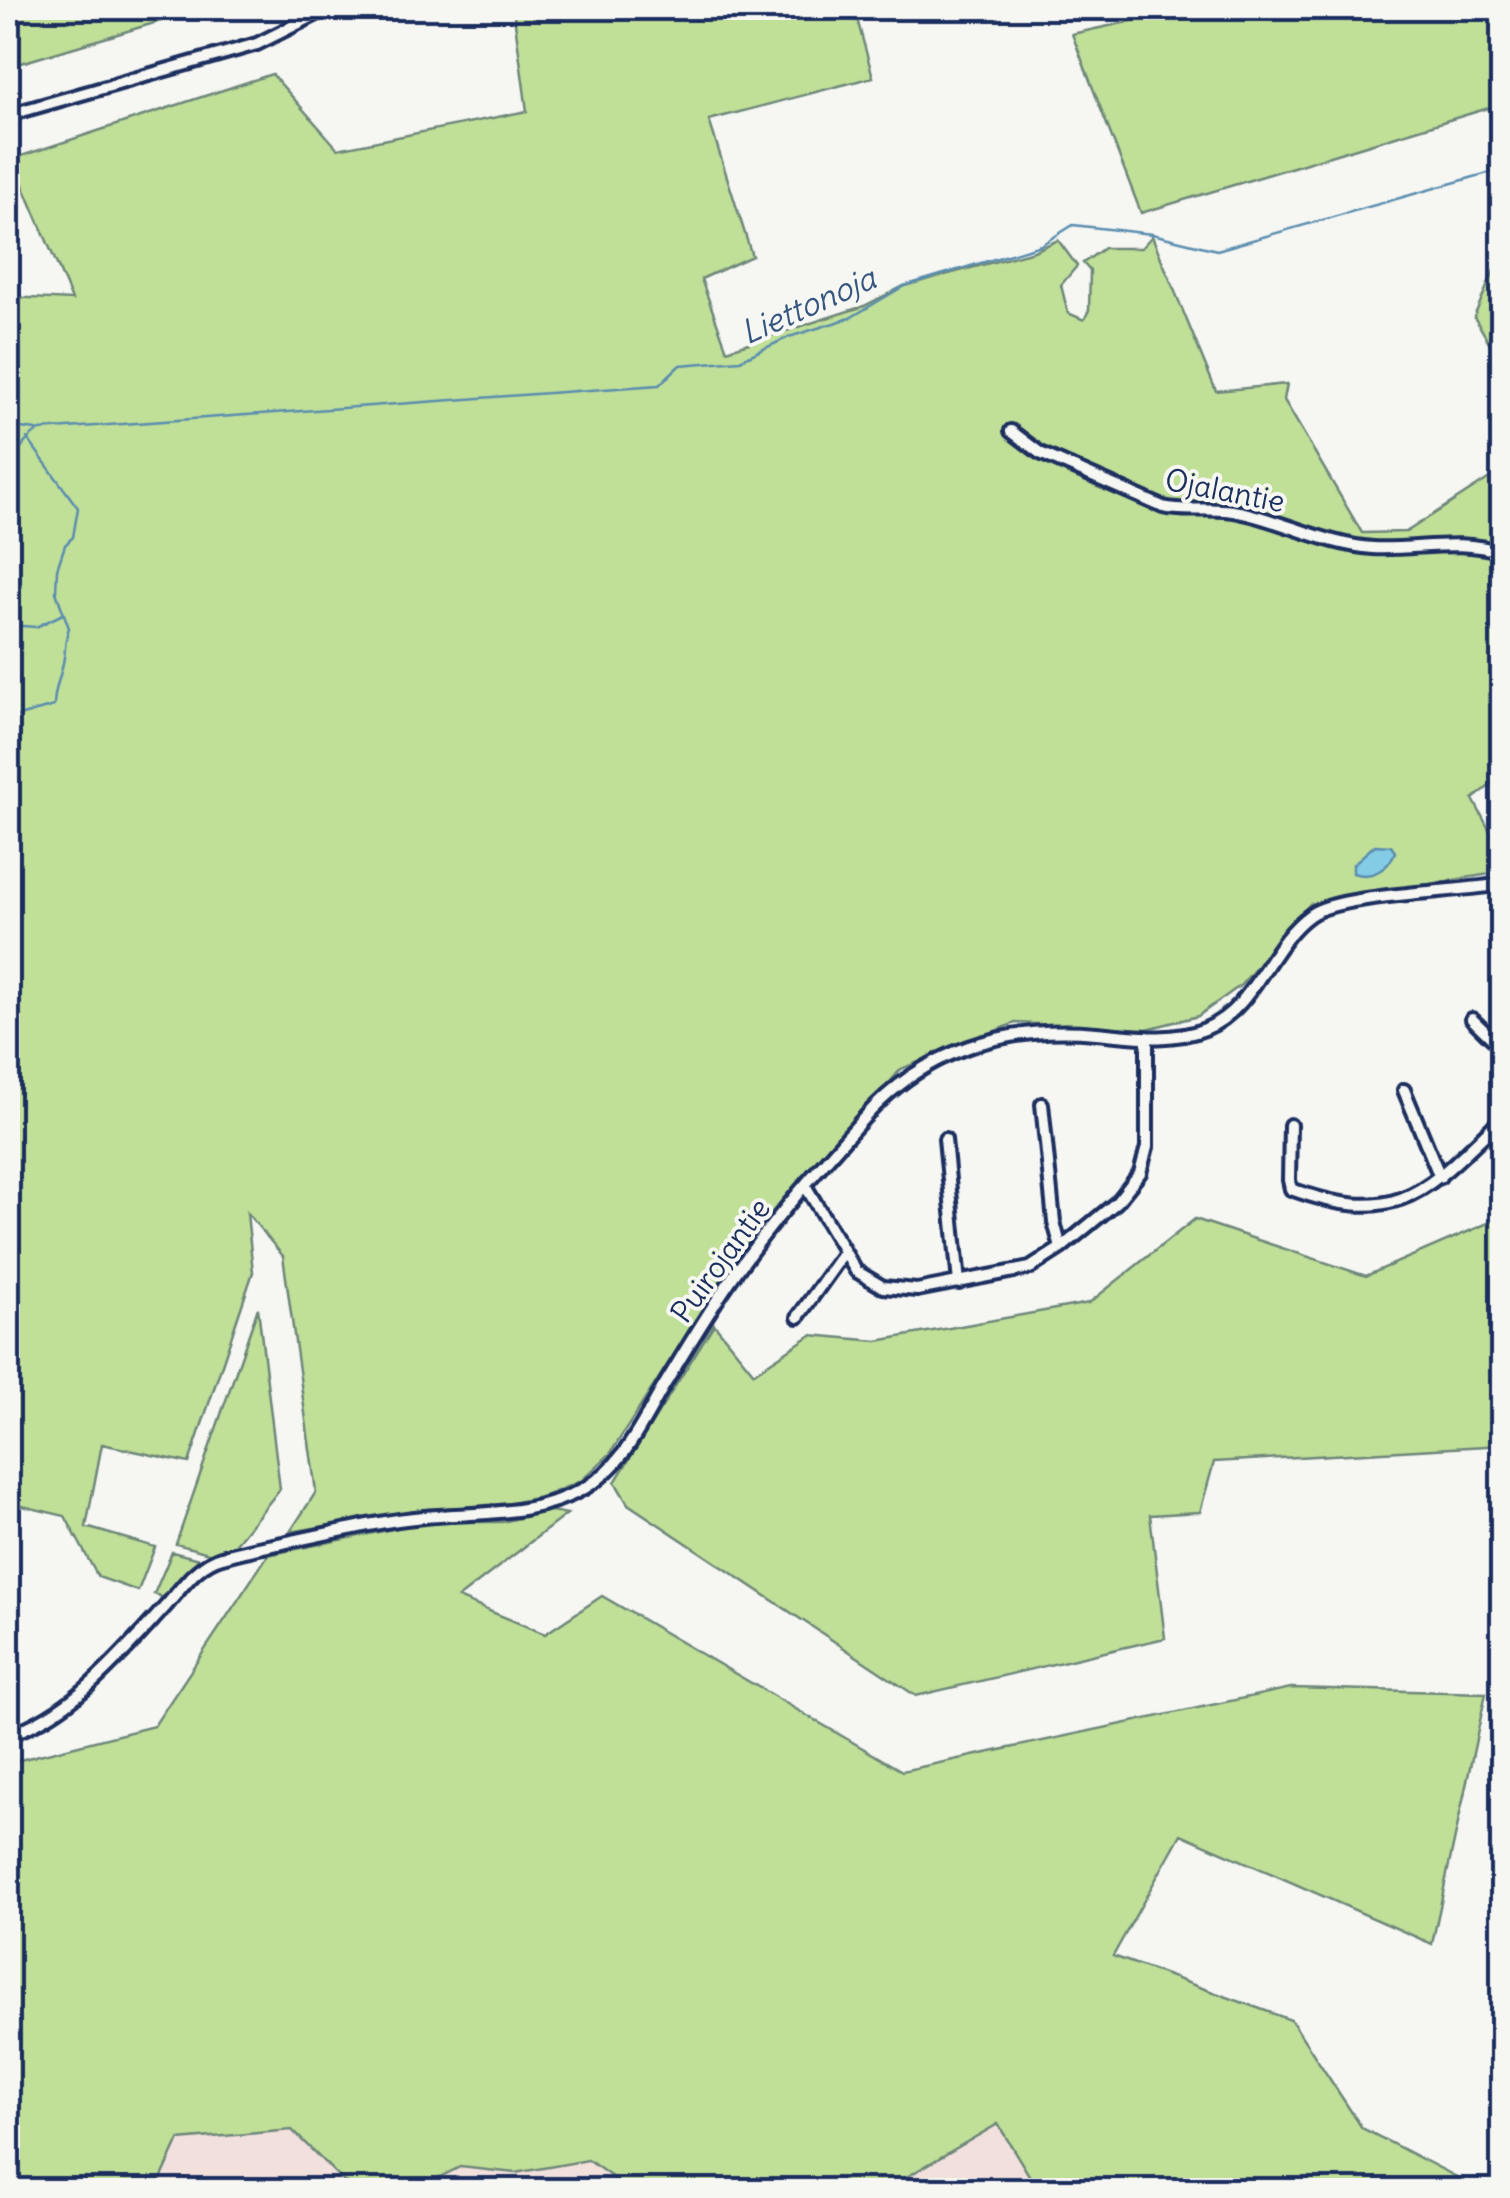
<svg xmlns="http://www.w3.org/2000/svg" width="1510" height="2198" viewBox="0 0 1510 2198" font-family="Delius,sans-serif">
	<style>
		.built { fill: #f2e0dc }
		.green { fill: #c0df97; stroke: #6e877a; stroke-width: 2.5 }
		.water { fill: #84cce5; stroke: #5a8daf; stroke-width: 2.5 }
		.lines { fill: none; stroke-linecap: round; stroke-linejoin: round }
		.stream { stroke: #5a8daf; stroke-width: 2.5 }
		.street-casing { stroke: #1b2f5e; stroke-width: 18 }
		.street { stroke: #f6f6f2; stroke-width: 10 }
		.labels { text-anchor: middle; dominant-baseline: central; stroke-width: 8; stroke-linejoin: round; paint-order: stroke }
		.street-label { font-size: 30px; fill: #1b2f5e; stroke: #f6f6f2 }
		.water-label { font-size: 32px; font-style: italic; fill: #355680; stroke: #f6f6f2 }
	</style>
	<rect width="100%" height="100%" fill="#f6f6f2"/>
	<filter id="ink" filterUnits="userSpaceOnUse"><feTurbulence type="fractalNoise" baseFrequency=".01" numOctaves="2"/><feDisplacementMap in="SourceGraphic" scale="20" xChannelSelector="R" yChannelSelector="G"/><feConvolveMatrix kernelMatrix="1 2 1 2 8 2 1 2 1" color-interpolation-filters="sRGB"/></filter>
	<g filter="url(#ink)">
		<path class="built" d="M998,2123L1038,2190H884Z
			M292,2129L344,2182L362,2190H158L157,2186L179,2140Z
			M588,2159L630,2190H414L460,2167L515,2173Z"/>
		<path class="green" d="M8,8H204L8,67Z
			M513,8H854L873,77L709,120L752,256L701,279L727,350L864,306L904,286L1034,251L1058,240L1077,266L1061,285L1068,313L1084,320L1089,310L1090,271L1083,263L1104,248H1141L1152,236L1216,391L1287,384L1284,400L1362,533L1406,532L1502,470V776L1473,799L1502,854V872L1310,904L1241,985L1198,1016L1147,1029L1015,1023L901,1069L727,1272L610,1454L581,1481L545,1496L497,1506L427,1509L290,1532L316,1492L283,1256L247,1213L253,1272L189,1463L102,1444L86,1527L155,1547L138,1591L98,1577L65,1516L14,1504L8,1530V461L14,457L8,445V297L72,300L12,159L272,74L338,149L527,111Z
			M1193,8H1502V104L1141,213L1072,34Z
			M1502,262V364L1474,317L1495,268Z
			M1502,1217V1445L1214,1462L1200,1512L1150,1515L1165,1638L916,1696L628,1504L615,1482L714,1324L754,1373L811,1335L877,1341L1089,1303L1195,1219L1366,1276Z
			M258,1308L280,1489L233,1547L212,1554L176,1544Z
			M551,1511L567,1514L458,1598L545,1634L602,1596L902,1771L1291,1688L1486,1693L1432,1944L1181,1834L1113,1956L1291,2020L1362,2128L1482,2190H1038L998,2124L884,2190H630L588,2160L515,2173L460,2167L414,2190H362L344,2182L292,2130L179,2140L156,2190H8V1763L154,1726L268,1555L426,1522H502Z
			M172,1552L199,1559L167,1599L154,1594Z"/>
		<path class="water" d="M1375,845L1391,846L1395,852C1388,870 1371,879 1353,873V864Z"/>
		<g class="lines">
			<path class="stream" d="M8,410L21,428L36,430
				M8,461C21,453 23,439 40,430L659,385L680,365L740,360L789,337L850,318L904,286L1041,245L1073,225L1152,234L1217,250L1502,169
				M8,625L36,627L63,614
				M8,719L54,706C54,689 60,679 63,663C66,650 64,640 69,628L56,592L57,569L65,545L73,537L78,508L27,438"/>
			<defs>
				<path id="street" d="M8,115L257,44L329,8
					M1011,431L1040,453L1163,507C1188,513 1213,506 1239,512C1283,521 1327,545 1373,548C1419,550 1457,538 1502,552
					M1472,1019L1502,1048
					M1404,1090L1440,1177
					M1042,1104L1054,1222L1061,1248
					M1290,1125L1289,1180L1291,1189C1401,1229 1427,1189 1502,1118
					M945,1139L959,1283
					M806,1187L856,1271L883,1287L917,1290L1030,1268L1061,1248L1117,1202L1140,1173L1147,1147V1037
					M798,1317L843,1254
					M8,1735C72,1714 120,1656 165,1607C181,1589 193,1569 216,1559C241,1550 267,1547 292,1541C336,1532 379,1521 424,1517C479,1512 534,1517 585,1488C625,1465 642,1422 665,1384C688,1346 711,1307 737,1271C775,1218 819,1168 863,1119C924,1050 1005,1025 1096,1033C1131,1036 1171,1043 1205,1029C1256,1008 1268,945 1310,915C1338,894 1460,892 1502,884"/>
			</defs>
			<use href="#street" class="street-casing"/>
			<use href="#street" class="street"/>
		</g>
	</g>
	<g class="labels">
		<g class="street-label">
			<text transform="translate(1225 490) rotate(11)">Ojalantie</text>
			<text transform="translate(720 1260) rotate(-54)">Puirojantie</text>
		</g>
		<g class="water-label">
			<text transform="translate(808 305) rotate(-24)">Liettonoja</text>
		</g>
	</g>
	<rect width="1510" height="2198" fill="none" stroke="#f6f6f2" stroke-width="40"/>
	<rect x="20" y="20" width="1470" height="2158" fill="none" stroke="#1b2f5e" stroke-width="4" filter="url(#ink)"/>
</svg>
